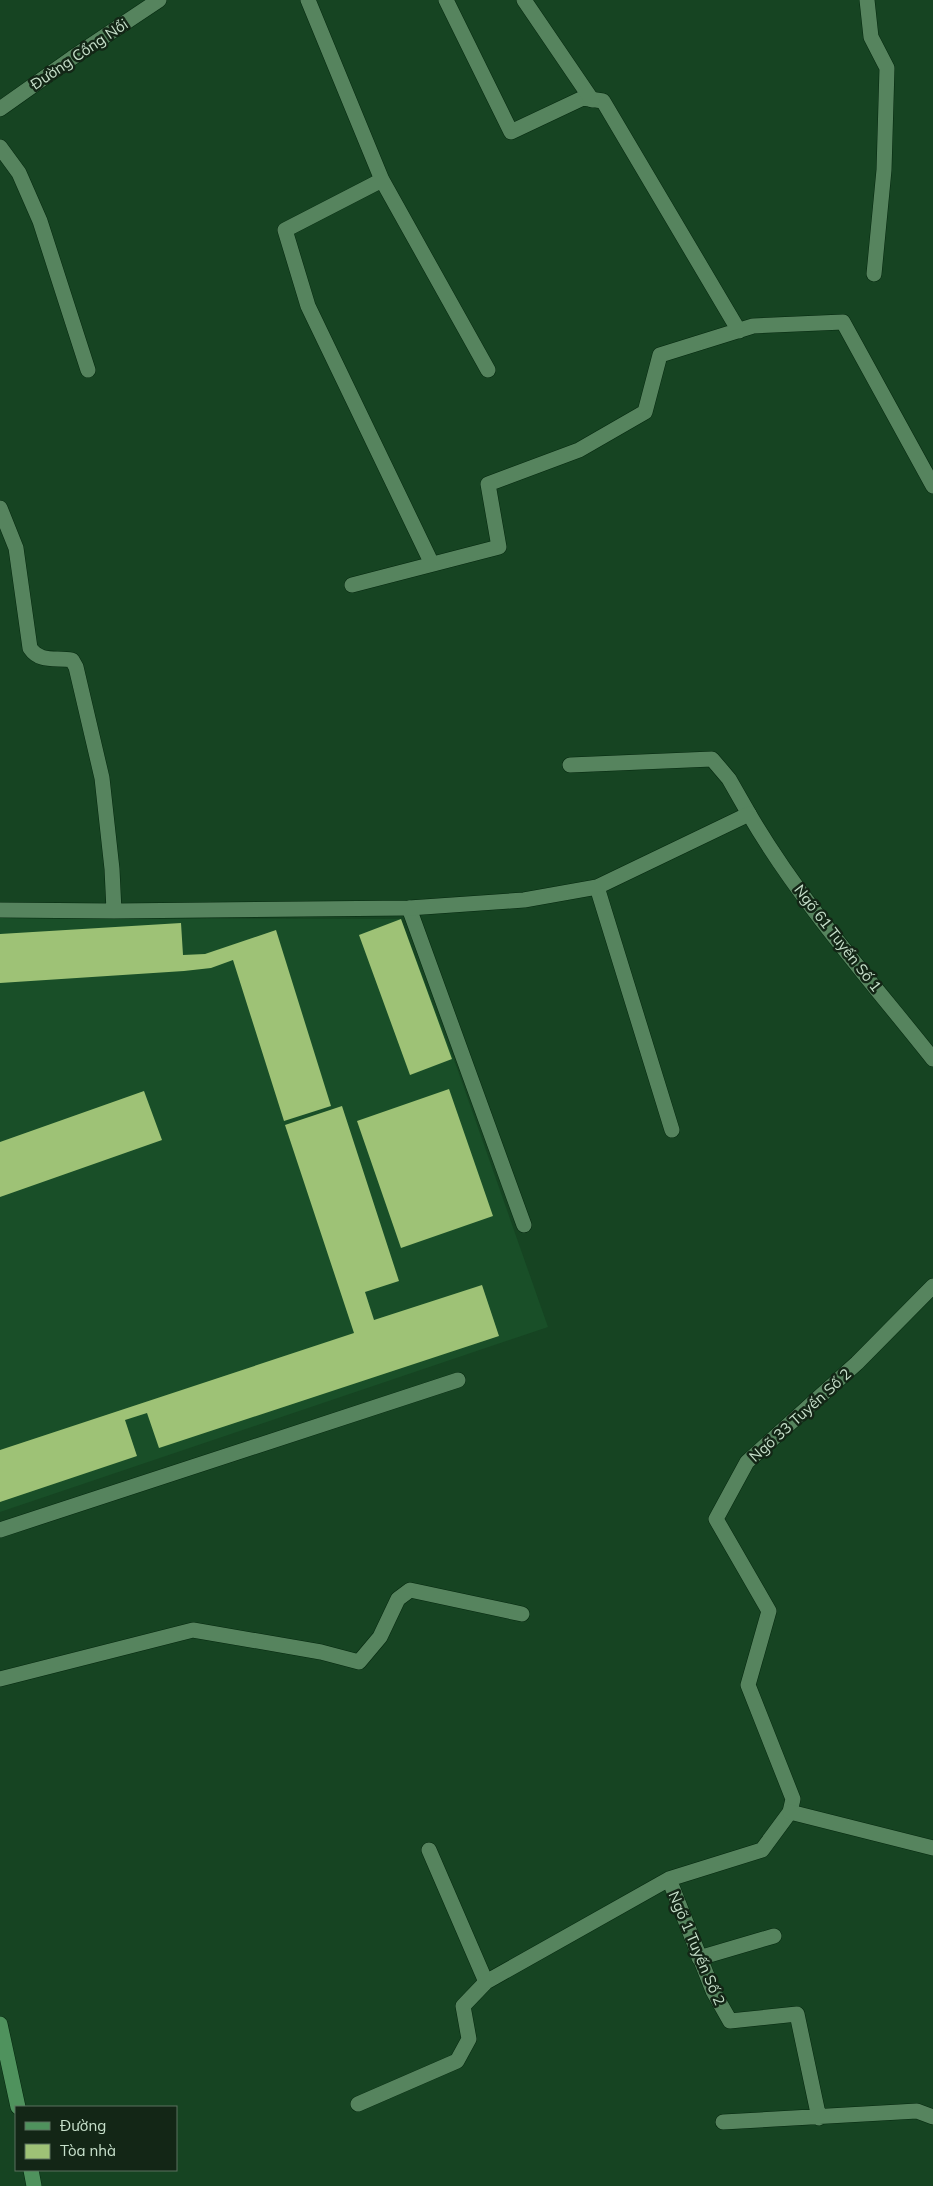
<svg xmlns="http://www.w3.org/2000/svg" width="933" height="2186" viewBox="0 0 933 2186" font-family="Mulish,sans-serif">
	<style>
		.built { fill: #194f28 }
		.building { fill: #9ec276 }
		.lines { fill: none; stroke-linecap: round; stroke-linejoin: round }
		.service-casing { stroke: #05280f; stroke-width: 16 }
		.minor-casing { stroke: #05280f; stroke-width: 16 }
		.primary-casing { stroke: #05280f; stroke-width: 16 }
		.service { stroke: #56845e; stroke-width: 15 }
		.minor { stroke: #56845e; stroke-width: 15 }
		.primary { stroke: #4f925d; stroke-width: 15 }
		.labels { text-anchor: middle; dominant-baseline: central; stroke-width: 5; stroke-linejoin: round; paint-order: stroke }
		.street-label { font-size: 15px; fill: #c7e0cb; stroke: #132616 }
	</style>
	<rect width="100%" height="100%" fill="#164422"/>
	<path class="built" d="M0,918L401,919L457,1068L548,1327L0,1512Z"/>
	<path class="building" d="M401,919L452,1059L410,1075L359,935Z
		M181,923L183,955L205,954L276,930L331,1106L284,1121L233,960L211,968L184,971L0,983V934Z
		M449,1089L493,1216L401,1248L357,1121Z
		M144,1091L162,1140L0,1197V1142Z
		M342,1106L399,1281L365,1292L374,1320L482,1285L499,1336L159,1448L147,1413L125,1420L137,1456L0,1502V1450L354,1333L285,1125Z"/>
	<g class="lines">
		<defs>
			<path id="service" d="M308,0L382,180L488,370
				M446,0L511,132L583,98L603,101L739,331
				M867,0L871,37L887,68L884,170L874,274
				M382,180L285,230L308,306L432,564
				M352,585L499,547L488,484L579,450L645,412L660,355L753,326L843,322L933,486
				M570,765L712,759L729,779L749,814
				M409,908L524,1225
				M0,1679L193,1630L321,1652L359,1662L380,1637L398,1599L410,1590L522,1614
				M429,1850L486,1982
				M669,1879L713,1991L730,2021L797,2014L819,2118
				M699,1958L774,1936
				M358,2104L457,2061L469,2039L463,2006L486,1982L669,1879L762,1850L790,1812L793,1799L748,1685L769,1611L716,1519L747,1462L857,1363L933,1286
				M723,2122L917,2111L933,2117"/>
			<path id="minor" d="M524,0L592,100
				M0,109L72,58L159,0
				M0,147L19,173L40,221L88,370
				M0,508L16,548L30,648C40,663 56,657 72,660L76,667L102,778L112,869L114,911
				M597,887L672,1130
				M0,910L114,911L409,908L524,900L597,887L749,814C799,900 871,981 933,1059
				M0,1530L458,1380
				M790,1812L933,1848"/>
			<path id="primary" d="M0,2024L18,2107
				M31,2170L34,2186"/>
		</defs>
		<use href="#service" class="service-casing"/>
		<use href="#minor" class="minor-casing"/>
		<use href="#primary" class="primary-casing"/>
		<use href="#service" class="service"/>
		<use href="#minor" class="minor"/>
		<use href="#primary" class="primary"/>
	</g>
	<g class="labels">
		<g class="street-label">
			<text transform="translate(79 54) rotate(-34)">Đường Cổng Nổi</text>
			<text transform="translate(838 938) rotate(52)">Ngõ 61 Tuyến Số 1</text>
			<text transform="translate(800 1415) rotate(-42)">Ngõ 33 Tuyến Số 2</text>
			<text transform="translate(697 1948) rotate(67)">Ngõ 1 Tuyến Số 2</text>
		</g>
	</g>
	<rect x="15" y="2106" width="162" height="65" fill="#132616" stroke="#5b705e"/>
	<rect x="25" y="2122" width="25" height="8" fill="#4f925d" stroke="#5b705e"/>
	<text x="60" y="2131" font-size="15" fill="#c7e0cb">Đường</text>
	<rect x="25" y="2144" width="25" height="15" fill="#9ec276" stroke="#5b705e"/>
	<text x="60" y="2156" font-size="15" fill="#c7e0cb">Tòa nhà</text>
</svg>
